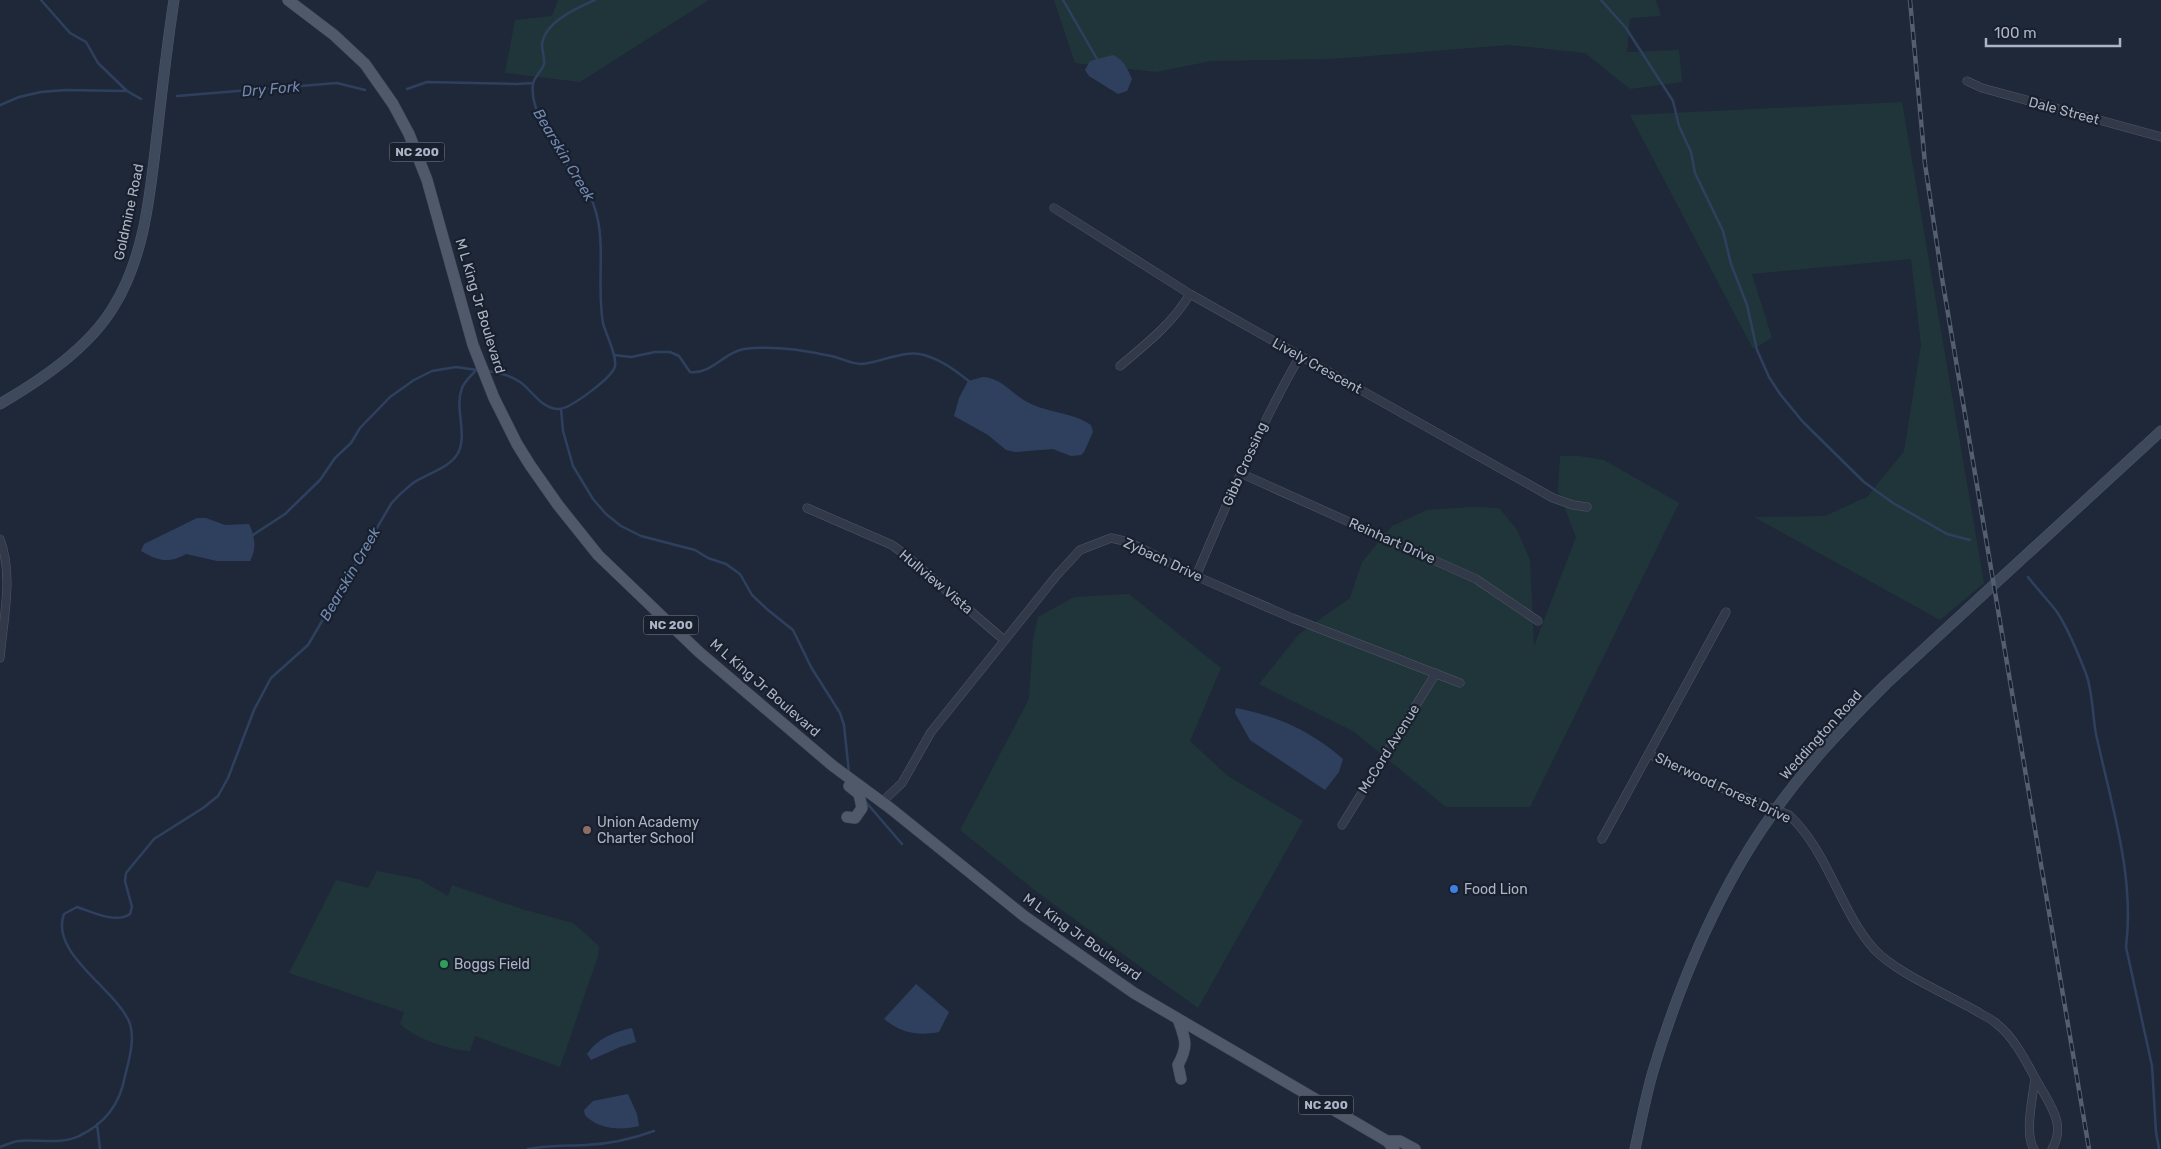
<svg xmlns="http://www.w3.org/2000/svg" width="2161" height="1149" viewBox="0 0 2161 1149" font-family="Rubik,sans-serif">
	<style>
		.green { fill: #203539 }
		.water { fill: #2f405f }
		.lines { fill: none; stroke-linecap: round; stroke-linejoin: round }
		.stream { stroke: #2f405f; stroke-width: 2.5 }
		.minor-casing { stroke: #4f5867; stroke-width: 9 }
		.secondary-casing { stroke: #4f5867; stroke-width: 11 }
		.primary-casing { stroke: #3b4352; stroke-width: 12 }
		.minor { stroke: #323a49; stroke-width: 8 }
		.secondary { stroke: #3f495c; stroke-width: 10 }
		.primary { stroke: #4f5969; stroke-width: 11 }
		.rail-casing { stroke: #535e70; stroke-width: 4.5 }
		.rail { stroke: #181f2d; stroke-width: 2.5; stroke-dasharray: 8; stroke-linecap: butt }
		.education-dot { fill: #8d6e63; stroke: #181f2d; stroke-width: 2 }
		.shop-dot { fill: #3f7fe0; stroke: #181f2d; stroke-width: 2 }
		.leisure-dot { fill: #2e9e5b; stroke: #181f2d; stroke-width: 2 }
		.labels { text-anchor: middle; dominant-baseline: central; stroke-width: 4.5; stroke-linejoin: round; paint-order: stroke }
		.shield { fill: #181f2d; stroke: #808898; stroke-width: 1 }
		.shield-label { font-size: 12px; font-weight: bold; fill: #acb5c6 }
		.street-label { font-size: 14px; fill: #acb5c6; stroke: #181f2d }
		.poi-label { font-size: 14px; fill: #acb5c6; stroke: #181f2d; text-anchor: start }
		.water-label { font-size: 15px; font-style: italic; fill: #7289b1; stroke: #181f2d }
	</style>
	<rect width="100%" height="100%" fill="#1e2838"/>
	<path class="green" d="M558,0H709L580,82L505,73L515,20L552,16Z
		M1054,0H1656L1661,16L1630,18L1627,52L1679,50L1682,82L1630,89L1585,53L1509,45L1332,59L1211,61L1156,72L1075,63Z
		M1902,102L1984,583L1940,620L1754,517L1825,516L1867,497L1904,451L1921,345L1911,259L1752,274L1772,338L1753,349L1630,115Z
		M1560,456H1579L1604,460L1679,503L1530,807H1446L1353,731L1259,684L1299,634L1350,598L1362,562L1392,526L1427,510L1470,507L1499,508L1516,528L1530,560L1534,646L1576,537L1558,491Z
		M1129,594L1221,668L1190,741L1228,776L1303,821L1198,1008L1038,893L960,830L1029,699L1033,639L1038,617L1074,597Z
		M377,871L419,879L448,896L452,885L522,909L573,923L599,946L598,956L560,1067L475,1036L470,1051C447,1049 418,1040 400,1024L404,1012L289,973L336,880L368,888Z"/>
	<path class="water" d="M1113,55C1125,61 1127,68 1132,79L1127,91L1118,94L1089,76L1085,70L1090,61Z
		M983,377C1003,378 1012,395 1029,403C1049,413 1072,412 1091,425L1093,432L1084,452L1081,455L1071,456L1053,449L1016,452L1006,450L988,435L954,416L959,398L968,381Z
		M197,518H206L225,525L249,524C255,536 257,549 250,561H217L186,554C168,564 159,561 141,551L144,544Z
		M1236,708C1277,716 1311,731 1343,759L1339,772L1325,790L1250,740L1235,713Z
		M916,984L949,1012L939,1032C918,1036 901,1033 884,1019Z
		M632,1028L636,1042L620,1047L591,1060L587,1054C598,1038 614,1032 632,1028Z
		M628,1094L637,1114L639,1126C622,1131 597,1129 585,1115L584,1110L593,1101Z"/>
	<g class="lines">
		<path class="stream" d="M41,0L70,33L86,42L98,63L127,91
			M1063,0L1097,59
			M1601,0L1626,28L1673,101L1679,126L1691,152L1695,173L1723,231L1731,264L1747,305L1757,350L1769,377L1780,394L1803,422L1864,482L1893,503L1947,534L1970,540
			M407,89L427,82L516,84L533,83
			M177,96L337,83L365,90
			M0,105L19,97L41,92L65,90L127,91L141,99
			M614,355L631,357L655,352H670L679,356L690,372C711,375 724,352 744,349C773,345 804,350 831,356C841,358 851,364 861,364C881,363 903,349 924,355C942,360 956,371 970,382
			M488,371C499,373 510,375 520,382C533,391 541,409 559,409C570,409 613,377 615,366C617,355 606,335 603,323C596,285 607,241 594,206C592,199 588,191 584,185C579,178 571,174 567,165C563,159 564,150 561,144C558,138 552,134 548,130C538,118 531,99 533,84C534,77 542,71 544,64C545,58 542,51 542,45C544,22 577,8 595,0
			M561,409L563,431L573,466L593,499L606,514L621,526L641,536L695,550L708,558L726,564L740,574L752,595L768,610L793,630L811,667L840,713L844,725L849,773
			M253,535L285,514L320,480L335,458L351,443L360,428L390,397L414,380L432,371L456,367L477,370
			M2028,577C2037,589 2048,600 2057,612C2069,630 2077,651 2085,671C2093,690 2092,713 2096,734C2111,804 2135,875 2126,947L2152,1066L2156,1132L2159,1149
			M865,801L902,844
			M97,1124L100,1149
			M0,1147C6,1145 12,1142 18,1141C37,1139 61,1145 79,1136C105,1124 120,1104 125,1076C129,1060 135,1040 130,1024C118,990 49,954 64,914L77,907C92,912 116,924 130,914L132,907L125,881L126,873L154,839L203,808L218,796L228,778L254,710L271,678L308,645L391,504C397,496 405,490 413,483C426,474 450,468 458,453C468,434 454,409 462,388C464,382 472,375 476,370
			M528,1149C548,1145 566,1146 586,1145C610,1144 632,1139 654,1131"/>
		<defs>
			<path id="minor" d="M1967,81L1982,88L2161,137
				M1054,208L1190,294L1553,498L1573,505L1587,507
				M1120,366C1146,344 1172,324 1190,294
				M1240,473L1476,579L1538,621
				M807,508L892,545L903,553L1004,640
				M0,539C14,576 3,620 0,658
				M1196,576C1228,501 1259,427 1300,356
				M1649,754L1704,781L1789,815C1828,851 1840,911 1874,949C1896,973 1949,995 1978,1012C1984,1016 1992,1019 1997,1024C2018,1041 2028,1067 2042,1090C2053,1109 2065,1127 2052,1149
				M882,802L902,783L931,732L1057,575L1080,550L1111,538L1129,542L1189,573L1292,618L1460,683
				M1342,825L1436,673
				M1602,839L1726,612
				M2034,1149C2024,1134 2033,1097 2035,1078"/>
			<path id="secondary" d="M0,404C41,380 89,348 114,306C145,256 150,193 157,135C162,90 167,45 174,0
				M1635,1149C1641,1122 1646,1094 1654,1068C1680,982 1721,884 1774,812C1807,765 1846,724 1886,684L2161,431"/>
			<path id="primary" d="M288,0L334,35L365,64L393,104L409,134L427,180L473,345L494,398L517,444L530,465L558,505L598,555L699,652L833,766L890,808L1024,916L1134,993L1387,1141L1394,1149
				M847,817L855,818L862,808L859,794L849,786
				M1178,1019C1185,1039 1189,1045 1178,1065L1181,1079
				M1387,1141H1400L1415,1149"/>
		</defs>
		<use href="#minor" class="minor-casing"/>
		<use href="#secondary" class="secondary-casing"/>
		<use href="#primary" class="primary-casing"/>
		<use href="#minor" class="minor"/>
		<use href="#secondary" class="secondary"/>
		<use href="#primary" class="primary"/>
		<defs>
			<path id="rail" d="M1910,0L1925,164L1942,278L2089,1149"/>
		</defs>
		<use href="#rail" class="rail-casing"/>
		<use href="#rail" class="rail"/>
	</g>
	<circle class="education-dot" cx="587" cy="830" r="5"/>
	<circle class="shop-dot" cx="1454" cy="889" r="5"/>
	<circle class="leisure-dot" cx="444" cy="964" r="5"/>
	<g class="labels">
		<g class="shield">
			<rect x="389.5" y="142.5" width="55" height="19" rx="4"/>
			<rect x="643.5" y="615.5" width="55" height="19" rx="4"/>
			<rect x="1298.5" y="1095.5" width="55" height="19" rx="4"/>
		</g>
		<g class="shield-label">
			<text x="417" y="152">NC 200</text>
			<text x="671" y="625">NC 200</text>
			<text x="1326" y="1105">NC 200</text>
		</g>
		<g class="street-label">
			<text transform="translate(2064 111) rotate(15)">Dale Street</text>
			<text transform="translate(129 212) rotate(-78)">Goldmine Road</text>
			<text transform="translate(480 306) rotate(73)">M L King Jr Boulevard</text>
			<text transform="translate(1317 366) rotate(29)">Lively Crescent</text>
			<text transform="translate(1245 464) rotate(-66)">Gibb Crossing</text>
			<text transform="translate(1392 541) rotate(24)">Reinhart Drive</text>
			<text transform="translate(1163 560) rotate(25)">Zybach Drive</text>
			<text transform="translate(936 582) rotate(40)">Hullview Vista</text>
			<text transform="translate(765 688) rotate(41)">M L King Jr Boulevard</text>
			<text transform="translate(1821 735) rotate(-48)">Weddington Road</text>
			<text transform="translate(1389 749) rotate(-58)">McCord Avenue</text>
			<text transform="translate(1723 788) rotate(25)">Sherwood Forest Drive</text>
			<text transform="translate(1082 937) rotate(35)">M L King Jr Boulevard</text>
		</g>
		<g class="poi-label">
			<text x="597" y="822">Union Academy<tspan x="597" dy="16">Charter School</tspan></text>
			<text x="1464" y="889">Food Lion</text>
			<text x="454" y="964">Boggs Field</text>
		</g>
		<g class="water-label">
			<text transform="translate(271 89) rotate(-5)">Dry Fork</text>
			<text transform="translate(564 155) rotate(59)">Bearskin Creek</text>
			<text transform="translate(350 574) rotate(-60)">Bearskin Creek</text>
		</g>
	</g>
	<path d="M1986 38v8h134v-8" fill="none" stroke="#acb5c6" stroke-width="2.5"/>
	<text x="1994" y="38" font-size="15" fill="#acb5c6" stroke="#181f2d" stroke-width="4" paint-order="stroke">100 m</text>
</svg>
